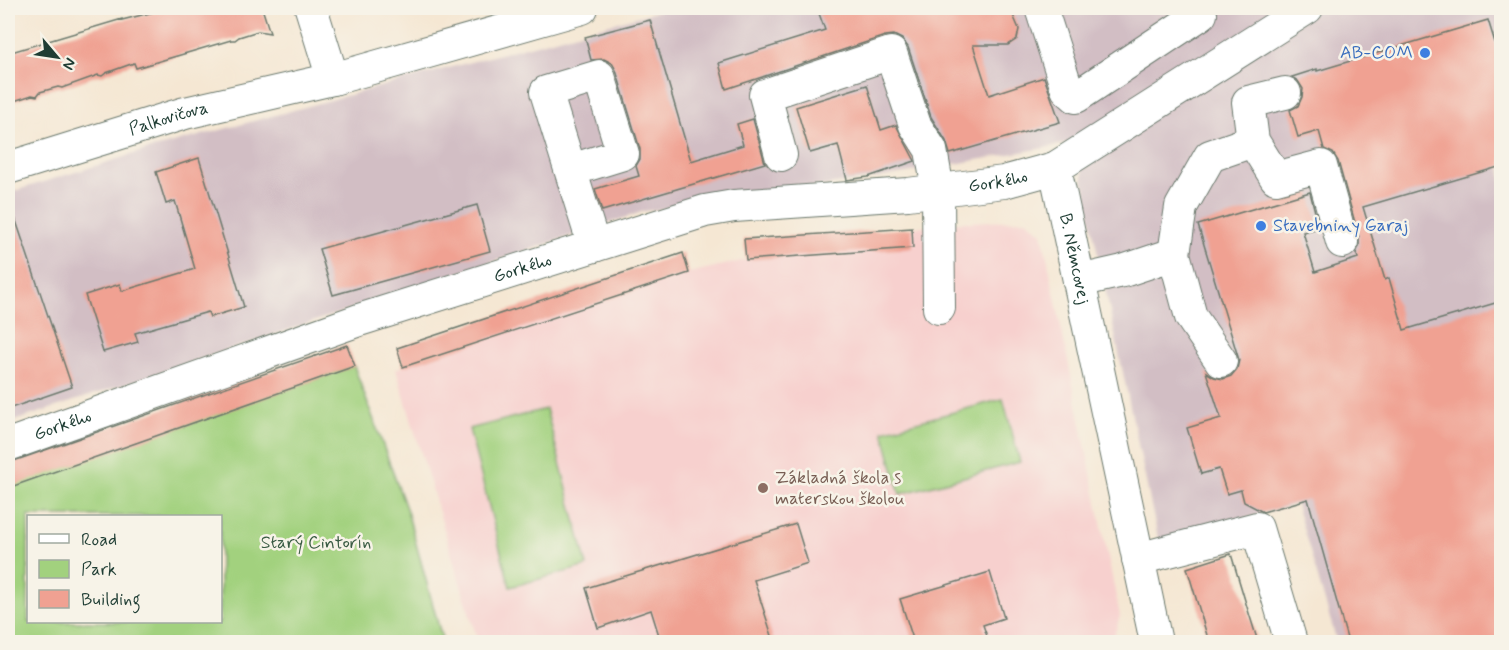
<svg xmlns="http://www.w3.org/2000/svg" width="1509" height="650" viewBox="0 0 1509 650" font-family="Mynerve,sans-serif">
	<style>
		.built { fill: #f7d0ce }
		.industrial { fill: #d2bec4 }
		.green { fill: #a2d17e; stroke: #608759; stroke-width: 1.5; fill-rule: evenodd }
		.building { fill: #f0a192 }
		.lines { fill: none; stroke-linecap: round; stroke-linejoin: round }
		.minor-casing { stroke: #6a786c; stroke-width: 34 }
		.minor { stroke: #fff; stroke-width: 32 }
		.shop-dot { fill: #3f7fe0; stroke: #f7f3e8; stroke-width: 2 }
		.education-dot { fill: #8d6e63; stroke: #f7f3e8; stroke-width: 2 }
		.labels { text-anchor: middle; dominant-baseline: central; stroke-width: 5; stroke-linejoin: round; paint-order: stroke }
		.shop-label { font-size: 18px; fill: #366cbe; stroke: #f7f3e8; text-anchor: end }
		.street-label { font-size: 18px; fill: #1f3d34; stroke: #f7f3e8 }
		.education-label { font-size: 18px; fill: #785e54; stroke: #f7f3e8; text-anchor: start }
		.park-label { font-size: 18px; fill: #395b43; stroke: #f7f3e8 }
	</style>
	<rect width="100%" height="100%" fill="#f7f3e8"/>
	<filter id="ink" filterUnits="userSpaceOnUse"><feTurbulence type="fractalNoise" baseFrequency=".0167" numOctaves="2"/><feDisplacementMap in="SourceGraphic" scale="12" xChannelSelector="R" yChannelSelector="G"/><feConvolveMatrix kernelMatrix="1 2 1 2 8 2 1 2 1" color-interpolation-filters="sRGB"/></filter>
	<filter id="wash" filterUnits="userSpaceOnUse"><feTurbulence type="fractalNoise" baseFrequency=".008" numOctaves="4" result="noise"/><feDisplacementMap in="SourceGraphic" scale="24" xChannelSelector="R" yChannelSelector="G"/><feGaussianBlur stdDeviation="1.35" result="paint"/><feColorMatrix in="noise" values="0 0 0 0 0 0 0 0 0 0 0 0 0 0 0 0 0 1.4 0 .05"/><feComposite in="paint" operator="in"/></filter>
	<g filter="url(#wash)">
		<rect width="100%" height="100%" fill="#f5e7d3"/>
		<path class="built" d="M1026,220L1042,233L1120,616L1114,636L1095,642H478L396,369L689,273L746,260L912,248V228L939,223Z"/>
		<path class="industrial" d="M669,8H1501V642H1337L1296,504L1159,543L1089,212L1077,142L878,178L645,211L8,423V193L147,150Z"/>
		<path class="green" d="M354,366L407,511L443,642H8V487ZM28,516H220V622H28Z
			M1003,399L1020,462L900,494L883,431Z
			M546,409L587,566L510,587L469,429Z"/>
		<g id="blocks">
			<path class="building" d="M170,8H262L270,33L258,31L239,37L235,40H231L136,68L134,63L106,73L102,76L98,75L62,88L58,87L40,92L37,96L32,95L8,103V53L122,19V20Z
				M817,8H1010L1019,29L1017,39L1008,45H973L989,95L1044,77L1060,122L950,154L946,141L931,117L908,47L902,39L894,35L885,36L726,89L719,63L825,30Z
				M650,20L691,161L743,145L737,124L753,119L765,163L602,211L595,189L639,176L636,166L640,159V149L616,70L612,63L604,59L591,60L585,37Z
				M1488,20L1502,65V166L1363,207L1385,280L1389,278L1404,330L1502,301V642H1348L1308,499L1263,512L1244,502L1241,490L1227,494L1219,469L1201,474L1187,428L1221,418L1206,372L1214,377L1223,379L1231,376L1237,369L1239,360L1198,225L1310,192L1319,228L1303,232L1315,272L1358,258L1356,253L1359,246V237L1338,161L1333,153L1324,149L1319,131L1298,137L1290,110L1298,106L1302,97L1303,89L1298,81L1292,77L1317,69V71Z
				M867,85L881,130L896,125L915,161L868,177L847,180L838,145L810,153L796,107Z
				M199,158L244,307L210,317L208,312L135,333L138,342L103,352L85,295L120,284L122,291L195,269L175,201L166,204L156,172Z
				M477,205L490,251L333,295L319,249Z
				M8,206H11L72,387L8,409Z
				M912,228L913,248L746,260L744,239Z
				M683,253L689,273L403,367L397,348Z
				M347,345L355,366L8,488V463Z
				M796,524L808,563L754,580L774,642H661L651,610L598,628L586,588Z
				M1231,554L1247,607L1258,642H1209L1187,568Z
				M990,572L1004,618L983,625L989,642H914L900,599Z"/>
		</g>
	</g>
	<g filter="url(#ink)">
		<use href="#blocks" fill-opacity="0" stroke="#6a786c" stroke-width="1.5"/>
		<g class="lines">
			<defs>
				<g id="minor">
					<path d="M311,8L333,79"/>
					<path d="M1041,8L1067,89L1076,97L1201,14"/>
					<path d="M1285,93L1248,102L1253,141L1276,178L1321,166L1342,242"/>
					<path d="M781,155L765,95L891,53L915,125L931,150L938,190L939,308"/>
					<path id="s1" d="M8,168L185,113L333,79L582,8"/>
					<path id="s2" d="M1055,168L1156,642"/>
					<path d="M571,170L623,154L599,76L546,92L594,246"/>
					<path d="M1079,281L1123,271L1174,254"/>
					<path d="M1221,361L1191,317L1174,254L1181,207L1210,156L1253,141"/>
					<path id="s3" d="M8,445L359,320L705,211L734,206L908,194L1004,182L1055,168L1307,8"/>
					<path d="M1138,559L1257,528L1291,642"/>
				</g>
			</defs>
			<use href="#minor" class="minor-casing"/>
			<use href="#minor" class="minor"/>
		</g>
	</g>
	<g class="shop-dot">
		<circle cx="1425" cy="53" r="6"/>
		<circle cx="1261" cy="226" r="6"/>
	</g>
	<circle class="education-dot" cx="763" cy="488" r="6"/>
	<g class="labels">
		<g class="shop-label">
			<text x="1413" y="53">AB-COM</text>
			<text x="1273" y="226" text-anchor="start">Stavebniny Garaj</text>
		</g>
		<g class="street-label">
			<text stroke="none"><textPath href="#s1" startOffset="168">Palkovičova</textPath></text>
			<text stroke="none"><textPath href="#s3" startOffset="1030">Gorkého</textPath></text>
			<text stroke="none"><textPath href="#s2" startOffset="93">B. Němcovej</textPath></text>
			<text stroke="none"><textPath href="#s3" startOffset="544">Gorkého</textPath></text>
			<text stroke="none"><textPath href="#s3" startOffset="58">Gorkého</textPath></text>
		</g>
		<g class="education-label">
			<text x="775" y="478">Základná škola s<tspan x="775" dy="21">materskou školou</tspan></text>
		</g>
		<g class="park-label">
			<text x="316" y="543">Starý Cintorín</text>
		</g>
	</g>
	<rect width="1509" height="650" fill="none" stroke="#f7f3e8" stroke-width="30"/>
	<rect x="27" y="515" width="195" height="108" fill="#f7f3e8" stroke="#a1aaa0" stroke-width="1.5"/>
	<rect x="39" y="534" width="30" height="9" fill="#ffffff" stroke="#a1aaa0" stroke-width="1.5"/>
	<text x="81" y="545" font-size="18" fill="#1f3d34">Road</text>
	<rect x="39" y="560" width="30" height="18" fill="#a2d17e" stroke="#a1aaa0" stroke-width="1.5"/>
	<text x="81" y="575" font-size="18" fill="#1f3d34">Park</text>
	<rect x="39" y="590" width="30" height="18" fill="#f0a192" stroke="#a1aaa0" stroke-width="1.5"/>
	<text x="81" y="605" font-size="18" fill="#1f3d34">Building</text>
	<g transform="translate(57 57) rotate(119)" stroke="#f7f3e8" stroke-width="4.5" paint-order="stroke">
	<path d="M0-4.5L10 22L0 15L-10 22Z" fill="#1f3d34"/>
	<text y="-9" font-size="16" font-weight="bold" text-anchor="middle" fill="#1f3d34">N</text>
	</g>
</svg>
